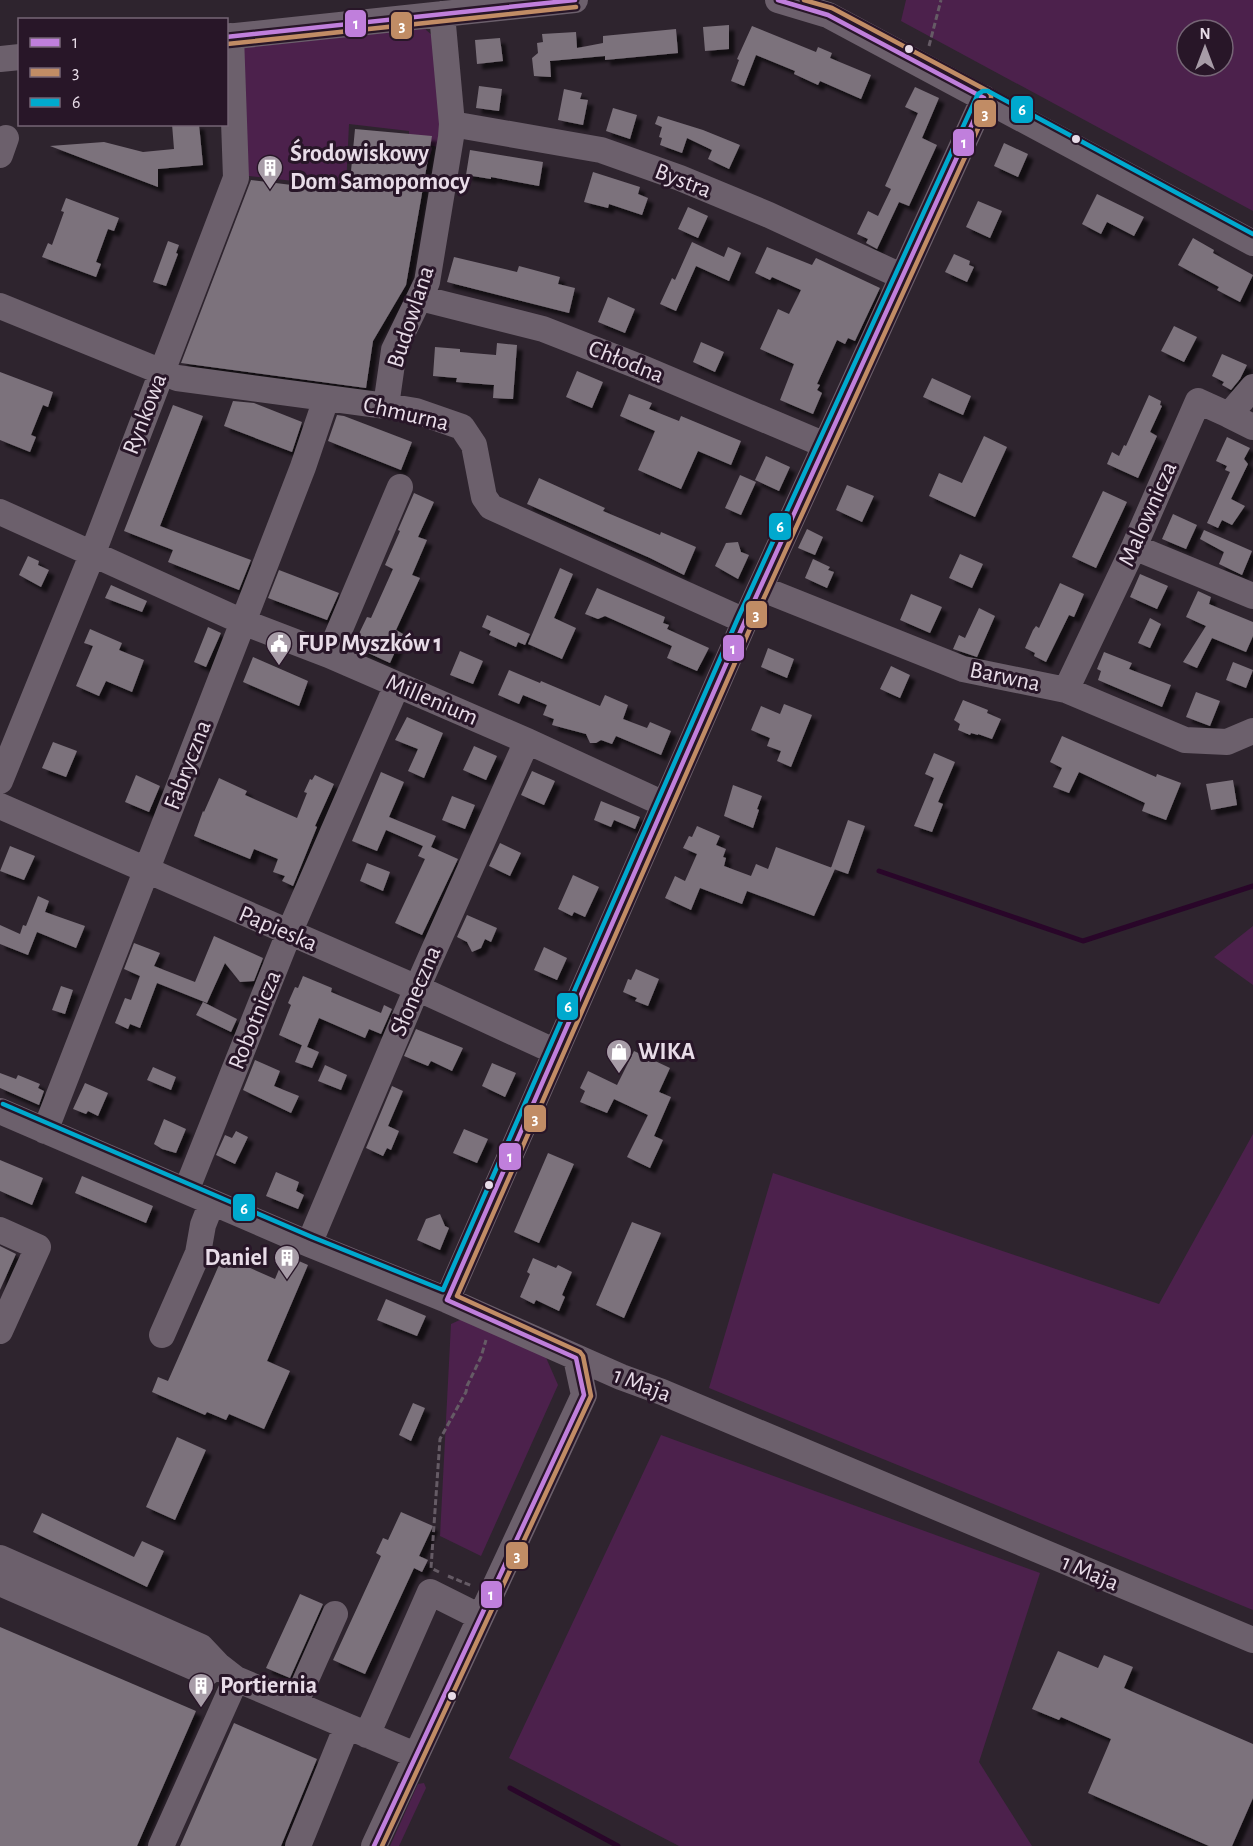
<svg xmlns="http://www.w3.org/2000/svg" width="1253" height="1846" viewBox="0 0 1253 1846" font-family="'Alegreya Sans',sans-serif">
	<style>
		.green { fill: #4c214c; fill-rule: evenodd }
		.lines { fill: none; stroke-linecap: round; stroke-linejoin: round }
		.stream { stroke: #290629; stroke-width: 5 }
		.building { fill: #7c727c; filter: url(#shadow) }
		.path { stroke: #655b65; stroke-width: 3; stroke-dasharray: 6 3; stroke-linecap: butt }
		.minor { stroke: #6c606c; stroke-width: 26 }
		.bus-1-casing { stroke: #281628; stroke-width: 9 }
		.bus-2-casing { stroke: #281628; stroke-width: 9 }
		.bus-3-casing { stroke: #281628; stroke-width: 9 }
		.bus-1 { stroke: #c07fdc; stroke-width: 4.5 }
		.bus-2 { stroke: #c18c65; stroke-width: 4.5 }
		.bus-3 { stroke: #00a9ce; stroke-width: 4.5 }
		.bus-dot { fill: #e8dce8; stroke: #281628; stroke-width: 2 }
		.labels { text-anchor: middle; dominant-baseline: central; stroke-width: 6; stroke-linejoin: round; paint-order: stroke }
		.poi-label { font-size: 24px; font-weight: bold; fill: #e8dce8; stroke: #281628; text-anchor: start }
		.street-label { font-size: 24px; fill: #e8dce8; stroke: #281628 }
		.line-badge { stroke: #281628; stroke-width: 2 }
		.badge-label { font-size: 16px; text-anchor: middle; font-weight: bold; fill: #fff }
	</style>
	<defs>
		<filter id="shadow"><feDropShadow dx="5.5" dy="5.5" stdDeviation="1.5" flood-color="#0009"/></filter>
	</defs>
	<rect width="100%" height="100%" fill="#2e242e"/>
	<path class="green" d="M906,0H1253V211L901,21ZM1187,30H1223V66H1187Z
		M425,25L426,30L432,35L441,128L438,147L409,141V131L349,124L346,187L249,176L240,172L244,48L246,46Z
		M1253,926V985L1214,957Z
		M1253,1134V1610L709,1388L773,1173L1159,1304Z
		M462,1319L544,1353L558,1385L481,1556L440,1536L451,1324Z
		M661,1435L1040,1573L979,1762L1032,1846H679L509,1758Z
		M424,1783L426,1788L399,1846H390L417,1786L418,1784Z"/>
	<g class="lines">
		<path class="stream" d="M879,871L1083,941L1253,886
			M510,1788L618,1846"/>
	</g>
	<path class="building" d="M729,25V49L705,51L703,27Z
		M752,26L816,52L818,47L832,53L830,58L871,75L861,99L820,81L818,85L794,74L795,71L756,55L744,86L731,81L739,60L737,59Z
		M676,29L678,53L605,60V56L550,61L551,77L534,76L532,58L538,53L537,43L543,42L542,34L576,32L577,48L603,43V36Z
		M500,38L503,61L477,64L475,40Z
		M479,86L502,89L499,111L476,108Z
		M915,87L939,98L922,138L937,145L909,206L899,202L877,249L866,243L868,239L857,234L868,211L878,216L891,189L885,186L918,113L905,107Z
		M564,89L582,93L580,99L588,100L583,125L558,120Z
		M613,108L637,115L630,139L606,131Z
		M658,116L703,130L740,145L729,169L708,159L712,150L687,138L682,153L660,145L662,138L659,137L662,127L655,124Z
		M172,124H199L203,165L158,169V187L50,146L104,142L143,152L174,149Z
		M355,129L432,136L406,285L373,341L366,388L181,363L251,180L349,192Z
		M1004,143L1028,154L1018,177L994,166Z
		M470,150L543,162L539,186L491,177V179L466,175Z
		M593,172L640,187L638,194L648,198L642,215L609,204L608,208L584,202Z
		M1097,194L1144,217L1134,236L1107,222L1101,234L1082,224Z
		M66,198L119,218L114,231L108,229L96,262L101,264L96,277L42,257L48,243L52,245L64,212L61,211Z
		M978,201L1002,211L990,238L966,227Z
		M688,207L708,216L698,238L678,229Z
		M1193,238L1214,250L1213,253L1253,275L1240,302L1217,290L1219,287L1178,265Z
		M168,241L179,245L176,253L178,254L166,286L153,282Z
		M692,242L724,257L728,247L741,253L729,281L696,266L676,311L660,304L672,278L675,280Z
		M767,247L812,265L816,258L880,288L855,341L848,338L845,344L837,340L817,384L820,385L817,390L822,393L813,414L780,400L794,364L760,349L778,309L789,314L801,290L772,277L770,280L755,273Z
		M954,254L970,261L969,265L974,267L967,282L945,272Z
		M454,257L517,272L519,266L560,277L558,284L575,288L569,313L447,282Z
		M608,297L635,309L625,333L598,322Z
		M1174,326L1197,337L1184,362L1161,351Z
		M701,342L724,352L715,372L693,362Z
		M497,343L517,345L513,399L493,398L494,385L456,382L457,378L433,376L435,347L460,349V352L496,355Z
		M1222,354L1247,365L1240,379L1231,390L1222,385L1224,382L1212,376Z
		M577,371L603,382L592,408L566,397Z
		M0,372L53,392L48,407L43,405L31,435L36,437L30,452L0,440Z
		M932,378L971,396L963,415L923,397Z
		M629,394L652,403L649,409L679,421L681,416L741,441L731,465L698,451L681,489L638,470L655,431L620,416Z
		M1149,395L1161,401L1160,405L1162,406L1150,432L1157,436L1138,478L1107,464L1112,452L1119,456L1124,445L1126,446Z
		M233,401L254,403L302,422L292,452L224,426Z
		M173,405L203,416L160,526L251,560L239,590L168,562L173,550L124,531Z
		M337,415L344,416L412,442L401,470L328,441Z
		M984,436L1007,447L975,517L929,496L939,473L962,483Z
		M1227,437L1250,448L1244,459L1248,464L1231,499L1245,506L1232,525L1222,520L1218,528L1207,523L1230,472L1225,470L1227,466L1216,461Z
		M766,456L790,467L779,491L755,480Z
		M740,475L756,482L741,515L725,508Z
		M539,478L605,508L603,511L660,535L661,532L696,547L684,575L650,558L527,504Z
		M847,485L874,496L862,522L836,510Z
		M1103,491L1127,502L1096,568L1072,557Z
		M414,493L434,502L418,537L427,540L412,575L420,578L396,630L403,634L390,663L353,646L367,617L371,618L393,569L385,565L400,531L398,530Z
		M1173,514L1197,525L1186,549L1162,539Z
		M807,529L823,537L815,555L798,548Z
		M1204,530L1252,551L1242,575L1219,564L1224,552L1200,539Z
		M738,542L741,552L749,555L738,579L715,566L726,543Z
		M960,554L983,564L972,588L949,578Z
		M28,556L39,561L38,565L49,570L41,587L19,575Z
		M813,559L830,567L828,570L834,572L827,588L805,578Z
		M560,568L573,574L554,618L576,628L562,659L528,644Z
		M279,570L339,593L327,620L268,598Z
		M1140,574L1168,586L1157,609L1130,597Z
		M1060,583L1084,594L1074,617L1069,615L1046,662L1034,656L1035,653L1025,648L1033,630L1036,626L1039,628Z
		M111,585L147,601L142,612L105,598Z
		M597,588L665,617L663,623L669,625L667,629L709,648L697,671L667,658L672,646L605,616L598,619L585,614Z
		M1198,591L1211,597L1209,604L1253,622V636L1246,652L1212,638L1197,668L1183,662L1206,626L1186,617Z
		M911,594L942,607L930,633L900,620Z
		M979,608L995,616L977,657L953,649L959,635L965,638Z
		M487,615L530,634L525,645L518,642L516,647L489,635L491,631L482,627Z
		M1150,618L1161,624L1150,648L1138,643Z
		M208,627L221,633L206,667L194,662Z
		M90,629L122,643L119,650L144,660L132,692L106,681L99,696L76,686L93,646L84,643Z
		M768,648L794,659L787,678L761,667Z
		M460,651L483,661L473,684L450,675Z
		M1104,652L1132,663L1129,669L1171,685L1162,707L1098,680L1101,671L1097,669Z
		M253,657L308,681L299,706L243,682Z
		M1233,662L1253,670L1246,688L1226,680Z
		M891,666L910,675L900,698L880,689Z
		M509,670L540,683L541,681L600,706L605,695L628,705L623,719L647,728L650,722L671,731L661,755L616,736L612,744L601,740L596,743H590L586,734L552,725L554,719L543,715L547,705L523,695L519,704L498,695Z
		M1196,692L1220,701L1210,726L1186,717Z
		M963,700L988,710L987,713L1001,719L992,739L978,734V735L971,733L970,735L958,730L960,724L954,720Z
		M784,704L812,715L791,767L777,761L781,751L767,746L770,738L751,730L761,706L780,714Z
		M407,717L443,733L424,778L408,771L418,749L395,740Z
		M1062,736L1156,777L1157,774L1181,783L1166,820L1142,811L1145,803L1079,772L1069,793L1053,787L1062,768L1050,762Z
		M53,742L77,751L66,777L42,768Z
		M474,746L497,756L486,780L463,770Z
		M934,753L955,762L938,802L943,804L932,832L914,826L934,778L925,774Z
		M532,771L555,781L544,805L521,795Z
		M381,772L404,782L389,817L436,836L431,847L458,859L422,935L395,923L425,859L418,856L423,846L386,830L377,851L352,841Z
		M136,775L160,786L149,812L125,802Z
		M315,775L334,784L315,826L317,827L293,886L282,881L285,876L273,872L278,859L254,849L250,859L194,836L203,811L204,812L219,778L247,791L245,795L297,818L307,793L304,792L310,779L312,780Z
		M1233,780L1237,805L1211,810L1206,784Z
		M733,785L762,796L757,809L759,810L753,828L724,816Z
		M452,796L475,805L465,829L442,820Z
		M601,801L640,817L635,829L614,820L611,827L594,820Z
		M848,820L865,826L848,874L831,868Z
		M697,826L720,836L716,845L726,849L723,857L726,858L724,866L751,876L756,864L768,869L776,847L835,869L814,916L747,891L742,904L700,888L691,910L665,898L675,876L685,881L697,854L683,848L689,836L692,837Z
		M500,843L521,853L510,876L489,866Z
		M10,846L35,856L24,880L0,871Z
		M367,863L390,872L383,891L360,881Z
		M573,875L599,887L585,917L574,912L572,916L558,909Z
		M38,896L49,901L45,912L85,926L76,948L37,932L28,955L0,944V925L20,934L23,925L26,926Z
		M467,915L497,928L491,942L485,939L481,948L472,952L467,942L457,937Z
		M214,936L263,958L254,981L240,982L225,963L207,1003L157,983L140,1028L130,1024L128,1029L115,1023L125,998L131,1000L140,976L124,969L134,943L160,953L154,966L195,982Z
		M544,947L567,958L557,980L534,970Z
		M636,969L659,979L648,1006L635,1001L637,998L623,992L628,979L631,980Z
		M303,976L332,988L331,992L381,1013L384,1005L392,1009L381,1034L369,1029L365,1038L319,1018L307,1047L319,1052L312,1068L295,1062L302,1045L306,1047L279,1035L291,1005L288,1003L295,987L298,988Z
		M61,986L73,990L65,1014L52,1010Z
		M203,1002L237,1019L231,1032L196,1015Z
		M416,1029L463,1048L452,1071L431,1061L428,1066L404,1056Z
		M634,1051L670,1068L659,1092L671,1097L654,1136L663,1140L650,1168L627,1157L648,1115L614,1099L607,1113L580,1102L585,1091L580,1088L588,1071L617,1085Z
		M255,1060L280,1071L274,1086L299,1096L291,1113L243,1090Z
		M492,1063L516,1073L505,1097L482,1086Z
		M325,1065L347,1075L341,1090L318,1081Z
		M153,1067L176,1077L171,1090L147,1080Z
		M0,1073L16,1079L18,1075L40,1084L38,1088L44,1091L39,1105L0,1088Z
		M85,1083L108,1093L98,1116L88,1111L86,1114L73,1109Z
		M392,1086L403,1091L388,1126L399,1131L391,1150L387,1148L383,1156L366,1148Z
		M164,1119L186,1129L176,1153L162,1149L154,1144Z
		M464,1129L488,1139L477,1163L453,1153Z
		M236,1131L248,1137L235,1164L216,1155L225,1135L232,1138Z
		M548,1153L574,1164L539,1243L514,1232Z
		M0,1160L43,1178L32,1205L0,1191Z
		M276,1172L299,1182L296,1191L304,1195L298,1209L266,1196Z
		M82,1176L153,1206L146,1223L75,1193Z
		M440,1214L445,1226L449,1228L440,1250L417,1240L426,1219Z
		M632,1222L661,1233L624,1318L596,1305Z
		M0,1246L16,1254L0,1290Z
		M285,1255L308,1265L267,1361L290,1371L264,1429L229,1414L226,1420L207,1412L205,1415L152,1392L158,1377L168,1381L223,1256L275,1279Z
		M533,1258L556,1268L558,1265L572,1272L562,1295L565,1297L559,1311L536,1300L534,1304L520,1297L530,1274L527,1272Z
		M386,1299L426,1316L417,1336L377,1320Z
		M413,1403L425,1408L411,1441L399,1435Z
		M177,1437L206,1450L175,1520L146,1507Z
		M401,1512L433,1526L419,1556L428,1560L422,1572L414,1568L365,1674L333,1660L381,1556L376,1553L383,1538L388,1540Z
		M42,1513L134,1557L142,1541L164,1551L147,1587L33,1532Z
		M300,1594L323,1604L290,1678L266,1668Z
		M0,1627L196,1711L137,1846H0Z
		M1058,1651L1098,1668L1104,1655L1133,1667L1124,1688L1253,1744V1798L1232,1846H1209L1088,1793L1111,1739L1061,1717L1059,1720L1032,1709Z
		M234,1723L317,1759L281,1846H180Z"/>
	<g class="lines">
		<path class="path" d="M929,46L941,0
			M439,1572L431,1568L440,1439L466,1392L467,1386L481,1357L486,1340
			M448,1576L472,1586"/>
		<path class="minor" d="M778,0L828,15L1253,243
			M226,37L575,0
			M0,59L20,57
			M452,124L601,150L680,178L769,215L901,276
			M0,155L6,138
			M420,298L543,329L640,367L825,445
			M0,306L177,378L386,406L416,411L462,427L474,445L484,497L491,507L745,621
			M386,406L394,350L427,282L451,137L452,124L442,14
			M1229,415L1253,427
			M0,512L243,622L329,655L527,741L664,804
			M1134,547L1253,596
			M760,588L963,669L1066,690L1185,740L1227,742L1253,731
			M329,655L400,487
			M1066,690L1134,547L1198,401L1229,415L1253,387
			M0,781L92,555L236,178L231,36
			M0,806L417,988L556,1052
			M0,1111L309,1244L447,1300L621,1377L662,1392L1253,1640
			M45,1131L243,622L303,467L326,399
			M186,1191L289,933L397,685
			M0,1230L38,1247L0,1331
			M309,1244L417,988L527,741
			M447,1300L745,621L984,98
			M162,1335L198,1253L203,1225L212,1202
			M0,1558L201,1647L218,1665L236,1679L415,1755
			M0,1583L207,1673L218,1665
			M295,1704L335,1614
			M367,1735L430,1592L480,1617
			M161,1846L236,1679
			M298,1846L347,1726
			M374,1846L584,1395L576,1358"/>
		<defs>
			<path id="bus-1" d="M226,37L575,0
				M374,1846L584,1395L576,1358L447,1300L745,621L984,98L828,15L778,0"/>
			<path id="bus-2" d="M227,44L576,7
				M382,1846L591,1396L583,1356L580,1352L457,1296L752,624L991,100V95L988,91L832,8L804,0"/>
			<path id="bus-3" d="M3,1104L312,1237L443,1290L738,618L978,94L983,91H988L1253,234"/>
		</defs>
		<use href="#bus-1" class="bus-1-casing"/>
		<use href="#bus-2" class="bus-2-casing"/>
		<use href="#bus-3" class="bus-3-casing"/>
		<use href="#bus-1" class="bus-1"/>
		<use href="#bus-2" class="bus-2"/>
		<use href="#bus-3" class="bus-3"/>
	</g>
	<defs>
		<symbol id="building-pin" viewBox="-11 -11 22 30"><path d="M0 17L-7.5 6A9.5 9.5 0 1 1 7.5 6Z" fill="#a79ca7" stroke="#281628"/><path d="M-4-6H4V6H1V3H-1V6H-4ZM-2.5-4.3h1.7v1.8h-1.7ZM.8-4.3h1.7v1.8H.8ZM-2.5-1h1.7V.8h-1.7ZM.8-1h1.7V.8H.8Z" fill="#fff"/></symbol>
		<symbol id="civic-pin" viewBox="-11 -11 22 30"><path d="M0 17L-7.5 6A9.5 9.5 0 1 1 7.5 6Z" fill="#a79ca7" stroke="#281628"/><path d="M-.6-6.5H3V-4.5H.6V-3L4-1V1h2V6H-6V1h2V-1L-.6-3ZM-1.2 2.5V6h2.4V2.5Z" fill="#fff"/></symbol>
		<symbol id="shop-pin" viewBox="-11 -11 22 30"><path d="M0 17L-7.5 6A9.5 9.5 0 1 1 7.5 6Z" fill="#a79ca7" stroke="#281628"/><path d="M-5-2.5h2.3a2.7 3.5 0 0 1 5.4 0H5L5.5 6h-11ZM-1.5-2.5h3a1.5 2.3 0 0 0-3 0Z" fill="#fff"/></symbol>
	</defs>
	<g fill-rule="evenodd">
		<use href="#building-pin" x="255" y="153" width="30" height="40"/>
		<use href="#civic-pin" x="264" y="629" width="30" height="40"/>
		<use href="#shop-pin" x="604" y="1037" width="30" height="40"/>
		<use href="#building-pin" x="272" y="1243" width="30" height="40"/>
		<use href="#building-pin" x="186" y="1671" width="30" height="40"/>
	</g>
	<g class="bus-dot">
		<circle cx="909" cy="49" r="5"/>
		<circle cx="1076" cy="139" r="5"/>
		<circle cx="489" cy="1185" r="5"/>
		<circle cx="452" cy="1696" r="5"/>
	</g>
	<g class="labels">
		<g class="poi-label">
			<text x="290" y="154">Środowiskowy<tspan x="290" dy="28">Dom Samopomocy</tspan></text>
			<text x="298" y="644">FUP Myszków 1</text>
			<text x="638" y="1052">WIKA</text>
			<text x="268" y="1258" text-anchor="end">Daniel</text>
			<text x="220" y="1686">Portiernia</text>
		</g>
		<g class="street-label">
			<text transform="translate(683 181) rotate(21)">Bystra</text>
			<text transform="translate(411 317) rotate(-72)">Budowlana</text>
			<text transform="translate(626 362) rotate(22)">Chłodna</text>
			<text transform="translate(145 414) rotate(-69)">Rynkowa</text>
			<text transform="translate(406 414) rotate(13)">Chmurna</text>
			<text transform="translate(1148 514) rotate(-66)">Malownicza</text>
			<text transform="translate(1005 677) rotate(12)">Barwna</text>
			<text transform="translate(432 700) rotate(23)">Millenium</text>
			<text transform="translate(188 765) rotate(-69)">Fabryczna</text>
			<text transform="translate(278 929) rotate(23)">Papieska</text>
			<text transform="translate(416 991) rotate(-67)">Słoneczna</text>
			<text transform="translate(255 1020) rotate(-68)">Robotnicza</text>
			<text transform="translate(642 1385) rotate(21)">1 Maja</text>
			<text transform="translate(1090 1573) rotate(23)">1 Maja</text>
		</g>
	</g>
	<g class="line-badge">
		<rect x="344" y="9" width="23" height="29" rx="6" fill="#c07fdc"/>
		<rect x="390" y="11" width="23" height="29" rx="6" fill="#c18c65"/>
		<rect x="1010" y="95" width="24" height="29" rx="6" fill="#00a9ce"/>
		<rect x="973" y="99" width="24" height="29" rx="6" fill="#c18c65"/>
		<rect x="952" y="128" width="23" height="29" rx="6" fill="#c07fdc"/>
		<rect x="768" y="512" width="24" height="29" rx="6" fill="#00a9ce"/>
		<rect x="745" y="600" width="23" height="29" rx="6" fill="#c18c65"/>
		<rect x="722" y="634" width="23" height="28" rx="6" fill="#c07fdc"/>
		<rect x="556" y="992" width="23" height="29" rx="6" fill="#00a9ce"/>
		<rect x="523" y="1104" width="24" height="29" rx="6" fill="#c18c65"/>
		<rect x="498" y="1142" width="24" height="29" rx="6" fill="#c07fdc"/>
		<rect x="232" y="1193" width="24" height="29" rx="6" fill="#00a9ce"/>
		<rect x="505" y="1541" width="24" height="29" rx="6" fill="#c18c65"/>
		<rect x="480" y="1580" width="23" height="29" rx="6" fill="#c07fdc"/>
	</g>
	<g class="badge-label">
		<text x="356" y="29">1</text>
		<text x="402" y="31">3</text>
		<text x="1022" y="115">6</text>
		<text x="985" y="119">3</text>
		<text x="964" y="148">1</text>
		<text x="780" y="532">6</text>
		<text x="756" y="620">3</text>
		<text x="733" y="654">1</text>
		<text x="568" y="1012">6</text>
		<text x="535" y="1124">3</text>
		<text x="510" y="1162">1</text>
		<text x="244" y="1214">6</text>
		<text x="517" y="1561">3</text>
		<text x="491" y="1600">1</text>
	</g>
	<rect x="18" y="18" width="210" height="108" fill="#281628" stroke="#756575" stroke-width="1.5"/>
	<rect x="30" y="38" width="30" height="9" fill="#c07fdc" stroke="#756575" stroke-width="1.5"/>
	<text x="72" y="48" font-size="18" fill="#e8dce8">1</text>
	<rect x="30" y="68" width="30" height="9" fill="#c18c65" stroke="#756575" stroke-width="1.5"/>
	<text x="72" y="78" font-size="18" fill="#e8dce8">3</text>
	<rect x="30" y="98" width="30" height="9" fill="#00a9ce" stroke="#756575" stroke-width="1.5"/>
	<text x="72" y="108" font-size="18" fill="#e8dce8">6</text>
	<g transform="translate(1205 48)"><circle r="28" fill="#281628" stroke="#756575" stroke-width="1.5"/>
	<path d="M0-4.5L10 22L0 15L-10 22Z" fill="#a79ca7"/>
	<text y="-9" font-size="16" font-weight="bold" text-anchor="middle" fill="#e8dce8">N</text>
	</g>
</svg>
